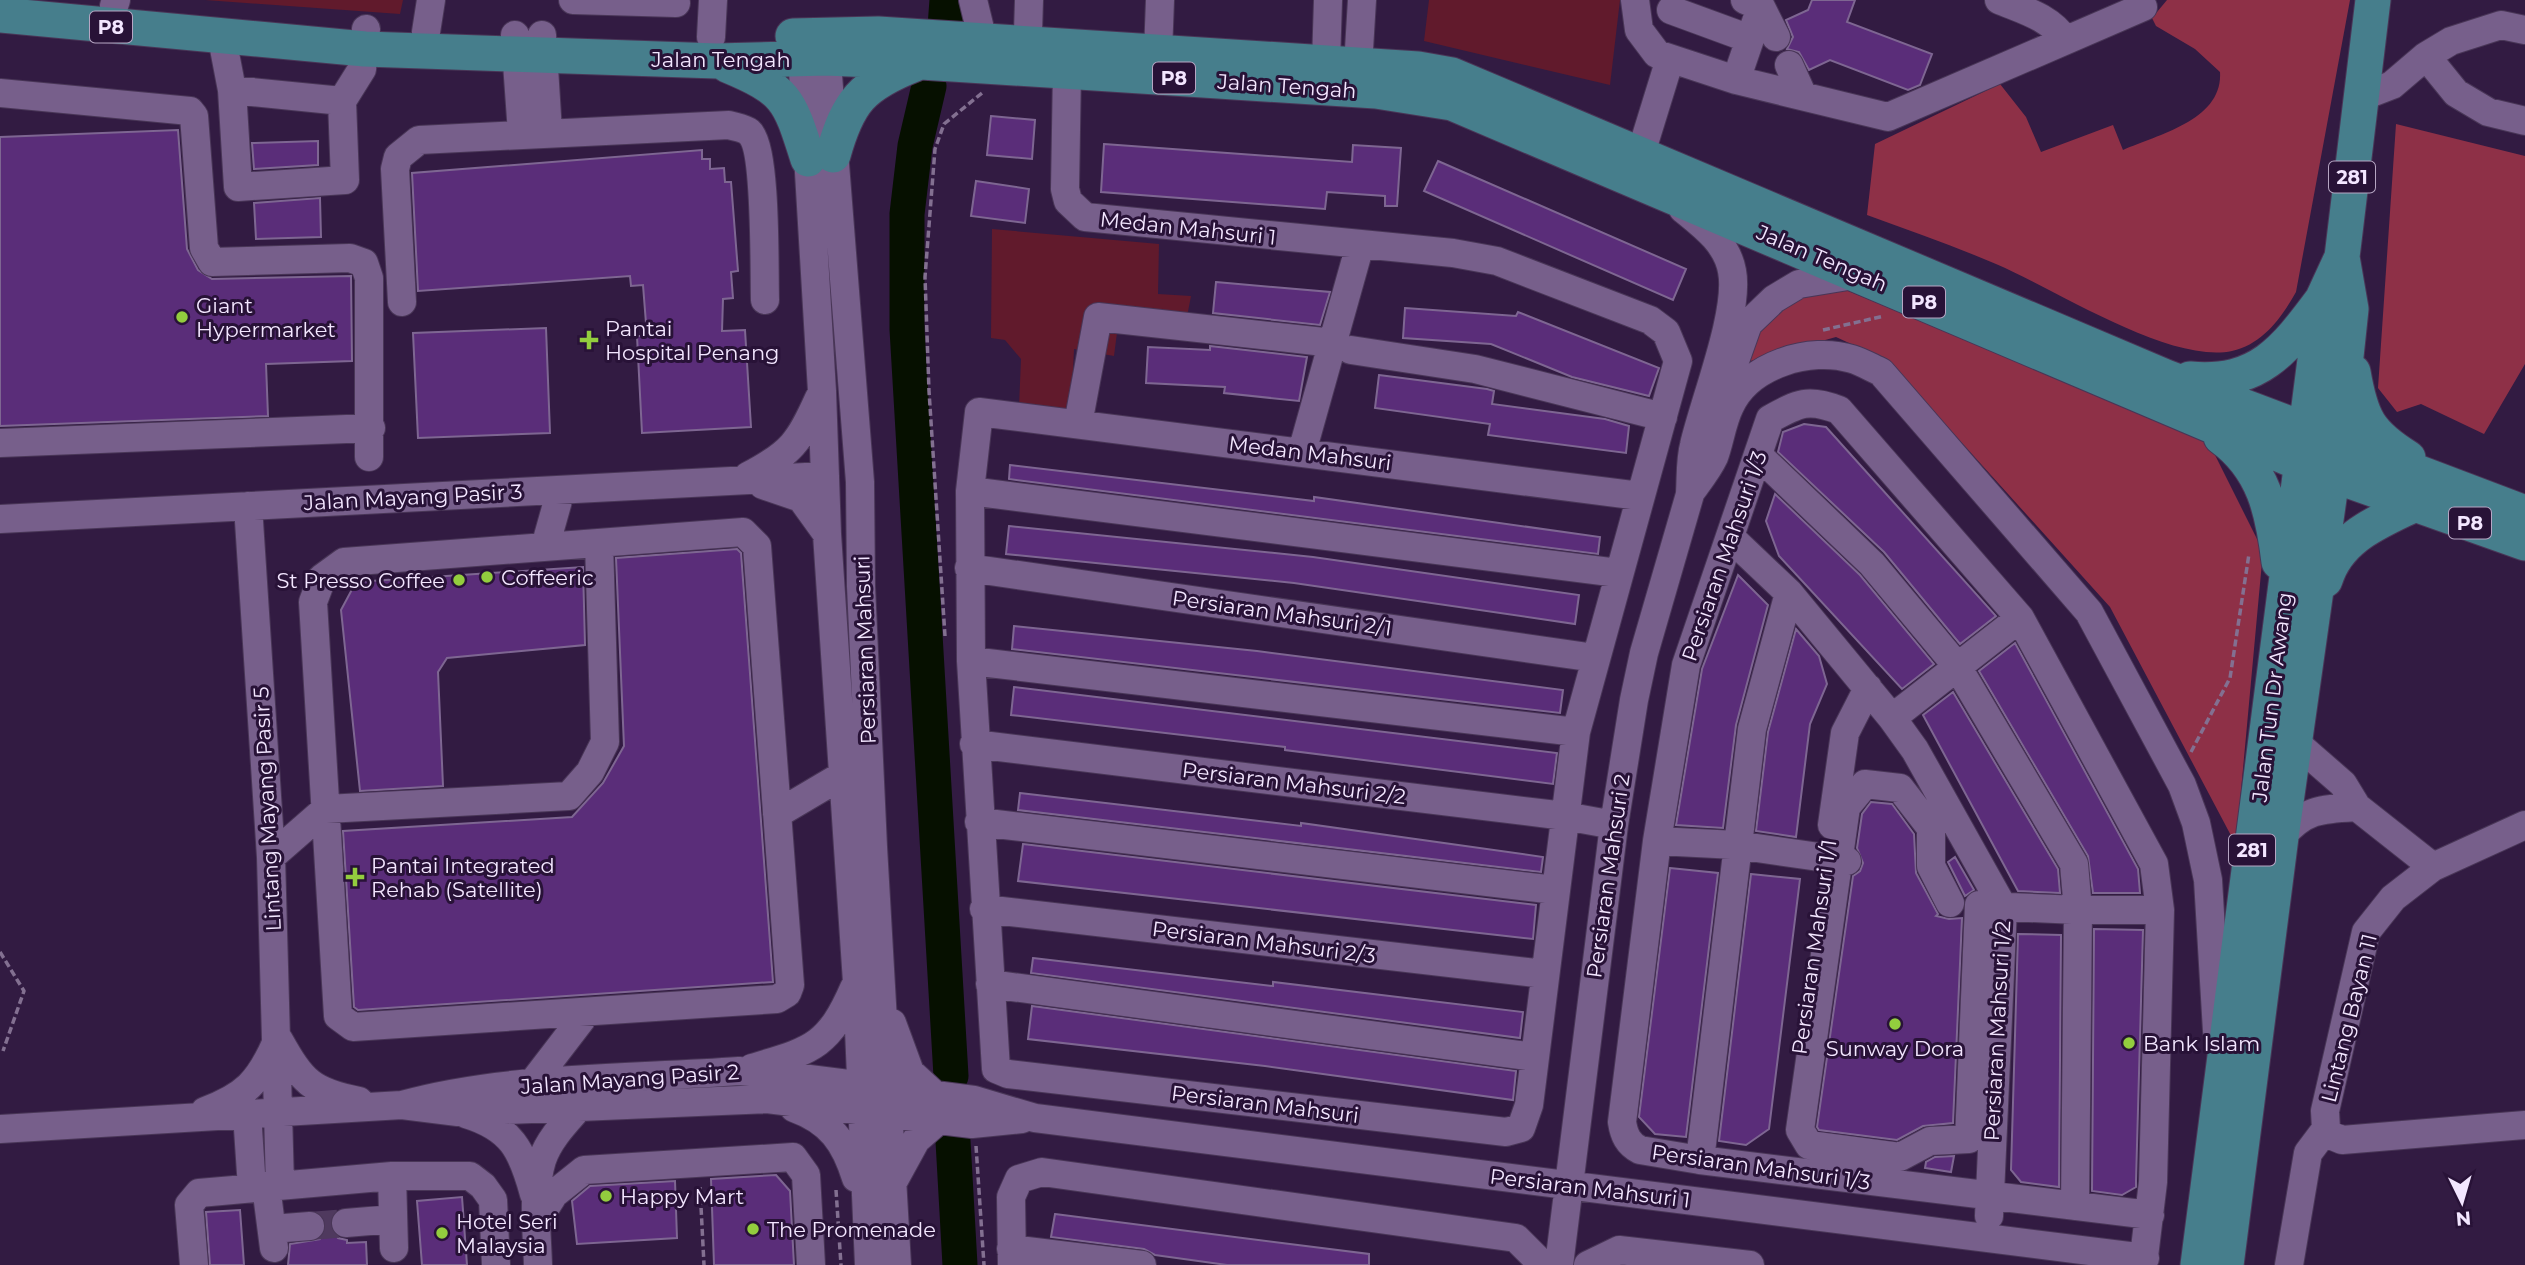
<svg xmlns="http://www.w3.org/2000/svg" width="2525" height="1265" viewBox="0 0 2525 1265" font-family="Montserrat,sans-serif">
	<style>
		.green { fill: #611a2c }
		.forest { fill: #8e3047 }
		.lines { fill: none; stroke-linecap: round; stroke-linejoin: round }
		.river { stroke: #061000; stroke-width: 35 }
		.building { fill: #5a2d79; stroke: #7e6692; stroke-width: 2 }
		.minor-tunnel { stroke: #4f395e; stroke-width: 28; stroke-dasharray: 28 14; stroke-linecap: butt }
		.minor-casing { stroke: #493657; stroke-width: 30 }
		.major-casing { stroke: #493657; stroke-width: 37 }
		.path { stroke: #837091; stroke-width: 3.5; stroke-dasharray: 7 3.5; stroke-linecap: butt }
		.minor { stroke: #775f8b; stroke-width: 28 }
		.major { stroke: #467e8c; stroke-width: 35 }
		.poi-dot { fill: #93cd3e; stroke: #281237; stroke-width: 2.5 }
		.labels { text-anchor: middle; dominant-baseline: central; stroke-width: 6; stroke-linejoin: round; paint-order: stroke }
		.shield { fill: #281237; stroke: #b6a6c3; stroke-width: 2 }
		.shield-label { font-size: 19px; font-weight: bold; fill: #f3e6ff }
		.street-label { font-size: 21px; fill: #f3e6ff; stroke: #281237 }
		.poi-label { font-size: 21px; fill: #f3e6ff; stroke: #281237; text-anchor: start }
	</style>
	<rect width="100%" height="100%" fill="#321b42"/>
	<path class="green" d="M205,0H403L400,14Z
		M1429,0H1620L1610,85L1424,41Z
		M992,229L1159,244L1158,294L1191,296L1186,322L1119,317L1114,356L1074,349L1071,412L1019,407L1021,359L1005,340L991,338Z"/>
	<path class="forest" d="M2167,0H2350L2296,292C2282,317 2263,344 2232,351C2169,364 2055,289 1996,264C1954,246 1910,231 1867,215L1875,144L2000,84L2026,117L2041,152L2113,125L2123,150C2159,134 2223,120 2220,72L2195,49L2156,26L2152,18Z
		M2396,124L2525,156V364L2484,434L2421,404L2397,412L2378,388Z
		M1836,286L2207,439L2263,551L2236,845L2110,607L1888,361L1836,337L1747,362L1758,329L1793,299Z"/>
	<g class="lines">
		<path class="river" d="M945,27L947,0
			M929,86L915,146L907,214V329L951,1076
			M953,1141L960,1265"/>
	</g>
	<path class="building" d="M1812,0H1855L1847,22L1932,54L1920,85L1908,90L1830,60L1809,70L1799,52L1787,49L1793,37L1786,20L1808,10Z
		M991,116L1035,120L1032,159L987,155Z
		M178,130L187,249L198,270L212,279L351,276L352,361L266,364L268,416L0,426V137Z
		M318,141V165L254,169L252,143Z
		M1104,144L1352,162L1353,145L1401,148L1397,206H1385V196L1327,192L1325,209L1101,192Z
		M702,150V159H710V169L724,168L725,182H731L738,271L731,272L733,298L723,299L722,331L745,330L751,427L642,433L637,336H647L643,285L631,286L630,276L418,291L412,173Z
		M1438,161L1686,269L1673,300L1424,191Z
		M976,181L1029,189L1025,223L971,216Z
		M320,198L321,237L256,239L254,203Z
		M1216,282L1330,292L1320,325L1213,313Z
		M1405,308L1516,316L1518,312L1659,368L1649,396L1572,377L1491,344L1403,338Z
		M546,328L550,433L418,438L413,333Z
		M1210,346L1307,357L1299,401L1224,393L1225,387L1146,383L1148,347L1210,350Z
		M1379,375L1487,389L1494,391L1492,404L1605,419L1629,426L1626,453L1488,435L1490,424L1375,408Z
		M1804,424L1826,427L1996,616L1960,644L1884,552L1778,452L1783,432Z
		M1010,465L1314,501V497L1600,537L1598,554L1009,479Z
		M1775,494L1860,575L1934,664L1902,689L1779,556L1766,521Z
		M1009,526L1313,557L1579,595L1575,624L1294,583L1006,554Z
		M737,549L741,553L773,982L358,1010L354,1007L343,831L572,817L603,783L624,746L616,558Z
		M583,567L585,645L447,658L438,672L443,786L360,791L341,610L356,582Z
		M1738,575L1768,605L1736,725L1723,828L1676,825L1702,669Z
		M1014,626L1257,651L1563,690L1560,713L1012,649Z
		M1796,629L1819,656L1827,684L1810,724L1796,837L1756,831L1768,732Z
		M2015,643L2138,869L2140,893H2093L2088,856L1979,671Z
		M1014,687L1557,753L1553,784L1285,750V747L1011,715Z
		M1953,692L2058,869L2060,893L2018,891L1923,715Z
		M1020,793L1301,826V823L1543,857L1541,872L1018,810Z
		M1871,802L1892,804L1914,834L1916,873L1938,914L1936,916L1949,919L1962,918L1953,1123L1923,1126L1897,1140L1819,1130L1817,1127L1853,876L1860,871L1863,863L1857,848L1862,814Z
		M1023,844L1536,905L1533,939L1018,881Z
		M1955,857L1974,890L1965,896L1948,862Z
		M1670,868L1718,873L1686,1137L1655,1134L1639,1117Z
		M1751,874L1800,879L1769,1129L1746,1145L1719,1141Z
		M2094,929L2143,930L2136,1181V1187L2122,1195L2092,1191Z
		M2018,934L2061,935L2059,1187L2021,1182L2011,1170Z
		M1033,958L1273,986V982L1523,1012L1520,1038L1031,973Z
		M1032,1006L1516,1071L1513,1100L1265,1066L1028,1039Z
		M1954,1156L1951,1172L1925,1168L1926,1162L1935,1157Z
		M776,1175L790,1191L794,1265H714L711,1179Z
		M675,1181L677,1238L577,1244L572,1201L590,1186Z
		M462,1197L467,1265H422L417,1201Z
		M240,1210L244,1265H210L206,1212Z
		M332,1214L330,1225L338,1238L347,1240V1243L366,1242L367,1265H288L290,1244L320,1239L327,1225L322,1215Z
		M1055,1214L1369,1254V1265H1227L1155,1255L1144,1249L1051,1237Z"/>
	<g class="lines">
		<path class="minor-tunnel" d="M310,1226L346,1223"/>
		<defs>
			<path id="minor" d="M573,0L676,3
				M973,0L983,41
				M1635,0L1639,30L1657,54L1736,80L1888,117L2143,7
				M1999,0C2023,10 2050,17 2065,40
				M114,6L116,0
				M1761,7L1776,37
				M1671,10L1750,39
				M426,32L431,0
				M515,35L522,133
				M542,35L548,132
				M711,37L713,0
				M825,37L860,482L861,586L873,847L897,1265
				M222,38L232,90L238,187L345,180L342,101L362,69L366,29
				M801,38L822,391L827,534L857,982L869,1265
				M1158,53L1160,0
				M2426,56L2456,93L2488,112L2525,121
				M1326,63L1328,0
				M1027,64L1029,0
				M1789,65L1802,94
				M1358,66L1362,0
				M1067,71L1065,189L1068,201L1085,217L1453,253L1497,261L1650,320L1666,332L1678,361L1576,732L1529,1105L1521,1128L1506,1132L1008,1074L996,1069L971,661L970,491L979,412L1640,496
				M1736,80L1761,7L1745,0
				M232,90L342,101
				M0,93L190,111L194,116L204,248L212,262L350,258L364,263L369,278V457
				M2361,97L2392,85L2426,56L2451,41L2501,25L2525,30
				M1641,153L1670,59
				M1683,209C1704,226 1727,243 1732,271C1740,312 1704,401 1694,445C1690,460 1691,477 1690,493
				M402,302L395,169L398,157L419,140L729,125C735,127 744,128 749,132C767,148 764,271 765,300
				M1351,350L1475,369L1663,417
				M1719,406L1748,324L1774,299L1799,284L1860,274
				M1078,424L1098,317L1333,343
				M0,443L371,428
				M1302,452L1360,245
				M1758,455L1872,564L1957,666L2074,864L2078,910L2075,1206
				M748,476C792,453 799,442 819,398
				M763,485L801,498L827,534
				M970,491L1618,573
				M1690,493C1698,482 1708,470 1714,457C1720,441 1722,422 1730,406C1749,365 1810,346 1852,359C1862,362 1872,368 1881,372L2089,612L2182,785L2196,823L2208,880L2217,1031
				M248,506L271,857L280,1185
				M0,519L825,476
				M743,532L757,546L790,985L787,993L777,999L353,1027L338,1016L313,602L322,578L344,562Z
				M1731,538L1789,593L1892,718L1915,750L2003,907L1989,1216
				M545,547L561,490
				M969,568L1595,658
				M971,661L1576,732
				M1892,718L2020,618
				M2296,743L2343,784L2357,807L2433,867
				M974,744L1565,816L1614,825
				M777,814L843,775
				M979,822L1555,890
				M1832,825L1845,733L1868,688
				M2281,837C2305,809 2321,809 2357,807
				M1657,841L1736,845L1847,861
				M271,857L326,809L569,796L590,772L605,742L599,543
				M1950,903L1931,866V828L1900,788L1865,784L1846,807L1800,1130L1809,1145L1900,1157L1930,1141L1969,1139L1979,905
				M1984,906L2078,910H2160
				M984,909L1544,974
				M990,984L1535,1057
				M892,1023L910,1072L936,1096
				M279,1040C302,1081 311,1092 359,1101
				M752,1068C811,1050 828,1048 854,988
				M531,1085L587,1012
				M402,1105C506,1076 630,1079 739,1071L762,1073L974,1100L1035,1118L2145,1258
				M794,1108C830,1121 845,1142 856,1178
				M205,1111C245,1096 259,1082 276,1043
				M247,1114L252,1188
				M466,1114C512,1128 522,1150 534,1194
				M0,1129L402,1105L458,1112L767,1099L972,1124L1022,1119
				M2326,1129L2325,1111L2366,932L2393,898L2433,867L2525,825
				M2326,1129L2330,1135L2342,1140L2525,1125
				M1700,1160L1752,729L1789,593
				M392,1176L394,1248
				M893,1182L916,1140L940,1119
				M266,1186L274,1248
				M537,1221L554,1194L584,1170L793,1157L806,1175L811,1265
				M346,1223L393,1219
				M272,1229L310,1226
				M1011,1249L1142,1265
				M194,1265L189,1205L199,1193L392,1176H470L483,1186L493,1200L496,1265
				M538,1265C537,1232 532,1193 542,1160C549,1139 566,1122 580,1106
				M1012,1265L1011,1197L1019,1179L1042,1172L1516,1238L1543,1265
				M1559,1265L1614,825L1634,700L1644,653L1695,477
				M1588,1265L1619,1250L1750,1265
				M2143,1265L2153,1182L2160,910L2154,864L2020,618L1839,410C1808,398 1799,403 1770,419L1686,665L1657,841L1622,1122C1624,1135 1628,1144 1640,1150L1700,1160L2150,1215
				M2289,1265L2308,1153L2326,1129"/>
			<path id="major" d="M0,15L365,49L717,61L826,58L921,62L1376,91L1452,103L2302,464L2525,543
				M793,36L878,34L1418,69L1452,75L2166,377L2525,513
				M727,65C787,90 789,99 808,159
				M833,155C848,101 862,85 915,64
				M2353,372C2361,418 2368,433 2408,458
				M2190,379C2258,385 2284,351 2322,300
				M2221,437C2264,468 2273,512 2279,562
				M2325,580C2338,537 2378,522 2415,504
				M2198,1265L2323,298L2342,257L2373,0
				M2226,1265L2281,837L2337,442L2351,309L2342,257"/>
		</defs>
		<use href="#minor" class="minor-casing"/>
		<use href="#major" class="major-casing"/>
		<path class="path" d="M1823,330L1884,316
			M945,636L929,391L925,277L935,149L944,124L982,93
			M2191,752L2230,678L2249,554
			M0,952L24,991L3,1051
			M976,1146L984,1265
			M700,1187L704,1265
			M836,1190L841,1265"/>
		<use href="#minor" class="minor"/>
		<use href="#major" class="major"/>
	</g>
	<g class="poi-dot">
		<circle cx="182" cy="317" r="7"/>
		<path d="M585.5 329.5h7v7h7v7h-7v7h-7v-7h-7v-7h7z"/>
		<circle cx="487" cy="577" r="7"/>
		<circle cx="459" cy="580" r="7"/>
		<path d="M351.5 866.5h7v7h7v7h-7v7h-7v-7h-7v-7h7z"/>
		<circle cx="1895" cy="1024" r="7"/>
		<circle cx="2129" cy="1043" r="7"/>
		<circle cx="606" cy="1196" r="7"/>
		<circle cx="753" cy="1229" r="7"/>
		<circle cx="442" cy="1233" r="7"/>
	</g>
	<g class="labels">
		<g class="shield">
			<rect x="90" y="11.5" width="42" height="31" rx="5"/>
			<rect x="1153" y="62.5" width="42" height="31" rx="5"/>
			<rect x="2329" y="161.5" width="46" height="31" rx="5"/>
			<rect x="1903" y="286.5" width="42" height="31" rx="5"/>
			<rect x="2449" y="507.5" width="42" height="31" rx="5"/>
			<rect x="2229" y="834.5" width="46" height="31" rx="5"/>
		</g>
		<g class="shield-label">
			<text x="111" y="27">P8</text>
			<text x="1174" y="78">P8</text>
			<text x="2352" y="177">281</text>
			<text x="1924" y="302">P8</text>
			<text x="2470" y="523">P8</text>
			<text x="2252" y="850">281</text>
		</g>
		<g class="street-label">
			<text x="721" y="59">Jalan Tengah</text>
			<text transform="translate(1287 86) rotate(4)">Jalan Tengah</text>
			<text transform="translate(1188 228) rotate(6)">Medan Mahsuri 1</text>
			<text transform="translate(1822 258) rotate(23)">Jalan Tengah</text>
			<text transform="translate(1310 453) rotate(7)">Medan Mahsuri</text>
			<text transform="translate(413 497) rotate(-3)">Jalan Mayang Pasir 3</text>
			<text transform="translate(1724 556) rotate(-71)">Persiaran Mahsuri 1/3</text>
			<text transform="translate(1282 613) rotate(8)">Persiaran Mahsuri 2/1</text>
			<text transform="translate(865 650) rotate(-92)">Persiaran Mahsuri</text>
			<text transform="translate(2272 697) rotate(-83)">Jalan Tun Dr Awang</text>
			<text transform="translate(1294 783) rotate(7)">Persiaran Mahsuri 2/2</text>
			<text transform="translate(267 809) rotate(-93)">Lintang Mayang Pasir 5</text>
			<text transform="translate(1608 876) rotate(-82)">Persiaran Mahsuri 2</text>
			<text transform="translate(1264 942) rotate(7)">Persiaran Mahsuri 2/3</text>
			<text transform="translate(1814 947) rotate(-82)">Persiaran Mahsuri 1/1</text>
			<text transform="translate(2349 1018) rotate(-76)">Lintang Bayan 11</text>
			<text transform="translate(1997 1031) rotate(-87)">Persiaran Mahsuri 1/2</text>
			<text transform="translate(630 1079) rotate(-4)">Jalan Mayang Pasir 2</text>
			<text transform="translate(1265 1104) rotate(7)">Persiaran Mahsuri</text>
			<text transform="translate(1761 1167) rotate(8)">Persiaran Mahsuri 1/3</text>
			<text transform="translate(1590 1188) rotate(7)">Persiaran Mahsuri 1</text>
		</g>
		<g class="poi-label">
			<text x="196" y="305">Giant<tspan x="196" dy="24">Hypermarket</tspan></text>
			<text x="605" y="328">Pantai<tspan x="605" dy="24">Hospital Penang</tspan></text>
			<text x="501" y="577">Coffeeric</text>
			<text x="445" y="580" text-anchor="end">St Presso Coffee</text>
			<text x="371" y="865">Pantai Integrated<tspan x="371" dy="24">Rehab (Satellite)</tspan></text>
			<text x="2143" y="1043">Bank Islam</text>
			<text x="1895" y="1048" text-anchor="middle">Sunway Dora</text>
			<text x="620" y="1196">Happy Mart</text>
			<text x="456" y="1221">Hotel Seri<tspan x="456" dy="24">Malaysia</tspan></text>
			<text x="767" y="1229">The Promenade</text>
		</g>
	</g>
	<g transform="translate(2462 1202) rotate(175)" stroke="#281237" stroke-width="5" paint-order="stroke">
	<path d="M0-5L12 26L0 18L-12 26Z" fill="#f3e6ff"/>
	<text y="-10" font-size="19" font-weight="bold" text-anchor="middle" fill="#f3e6ff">N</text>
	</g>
</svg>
